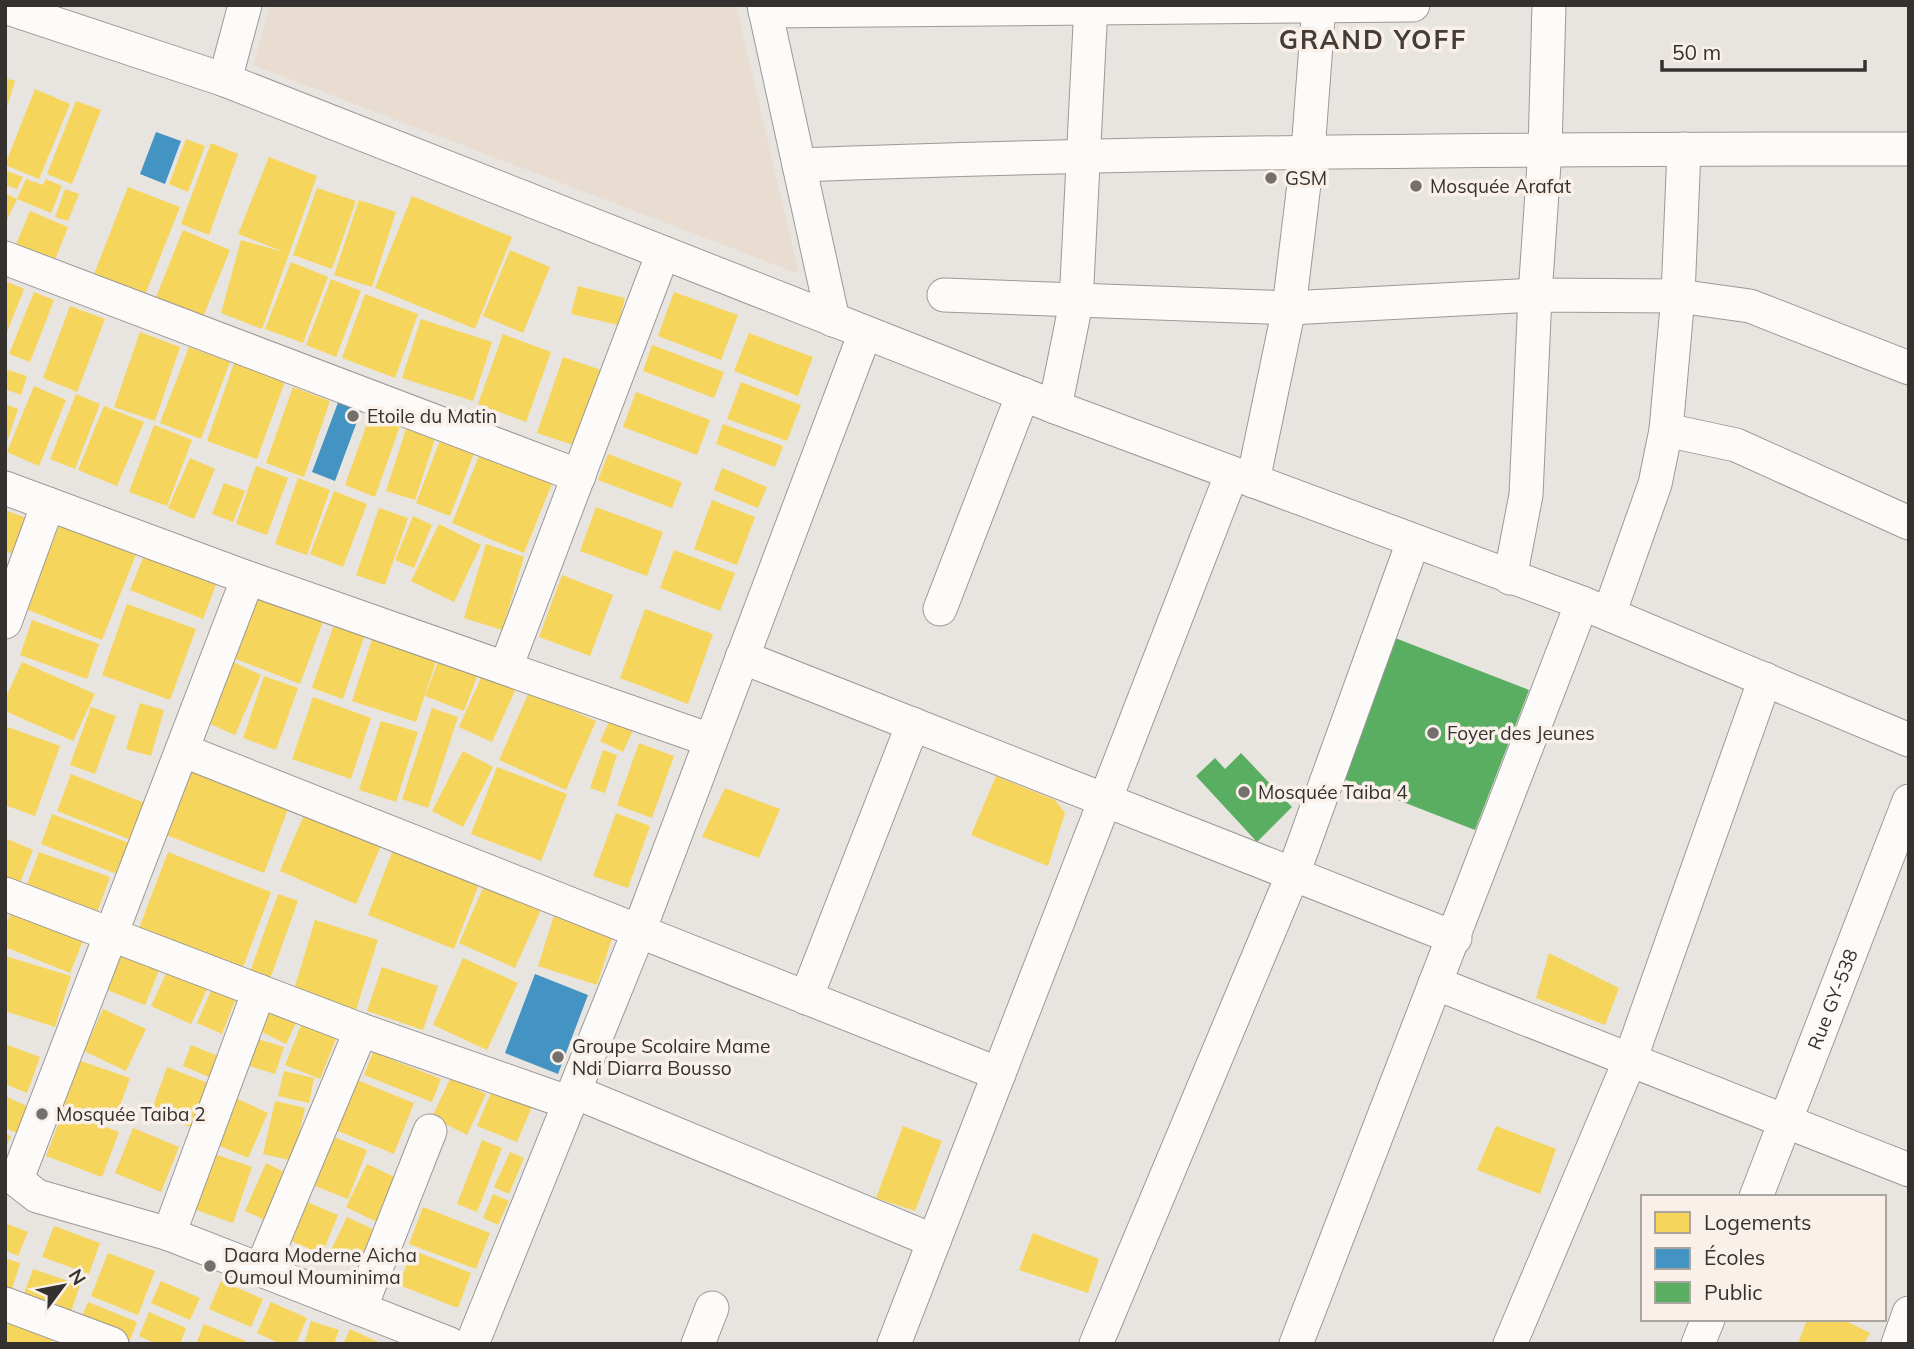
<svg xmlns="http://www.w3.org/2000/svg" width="1914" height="1349" viewBox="0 0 1914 1349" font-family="Mulish,sans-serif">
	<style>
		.commercial { fill: #e9ddd2 }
		.homes { fill: #f6d55c }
		.schools { fill: #4393c3 }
		.public { fill: #5aae61 }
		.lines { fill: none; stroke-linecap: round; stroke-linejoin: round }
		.minor-casing { stroke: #9c9996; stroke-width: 35 }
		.minor { stroke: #fcfbfa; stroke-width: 33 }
		.poi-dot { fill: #74706d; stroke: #faf0ea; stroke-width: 2.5 }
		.labels { text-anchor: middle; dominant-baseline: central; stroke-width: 7; stroke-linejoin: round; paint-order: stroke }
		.poi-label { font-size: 19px; fill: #35312f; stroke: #faf0ea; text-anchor: start }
		.street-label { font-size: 19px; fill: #35312f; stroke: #faf0ea }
		.district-label { font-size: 26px; font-weight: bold; letter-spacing: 2px; fill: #443c37; stroke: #faf0ea }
	</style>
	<rect width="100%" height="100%" fill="#e8e4e0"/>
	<path class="commercial" d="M270,5H736L799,274L253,65Z"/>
	<path class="homes" d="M5,78L15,81L6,110H5Z
		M35,89L70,104L39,179L5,165Z
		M76,101L101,110L72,184L47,174Z
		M186,139L205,146L188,192L169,184Z
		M211,143L238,154L209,235L181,224Z
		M269,157L317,176L262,329L221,313L241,240L284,252L238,234Z
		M5,170L23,177L17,189L5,185Z
		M26,179L43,185L46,179L62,186L51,213L17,199L5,224V193L17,199Z
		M128,187L180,207L145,295L94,274Z
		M317,188L356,201L332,269L293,255Z
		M65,189L79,194L68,221L55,217Z
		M412,196L512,237L475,329L375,288Z
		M359,200L396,212L372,287L334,275Z
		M30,211L68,227L55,260L15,247Z
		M183,230L230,250L203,317L156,297Z
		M510,250L550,267L523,333L483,316Z
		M291,262L328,277L303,343L265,329Z
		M331,279L361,291L336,357L306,345Z
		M5,281L24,289L5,337Z
		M578,286L625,298L618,325L571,314Z
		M34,292L54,300L30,362L9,354Z
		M674,292L738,315L721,360L658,336Z
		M365,294L418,314L395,378L342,358Z
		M70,306L105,319L77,392L43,378Z
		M421,319L492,342L473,401L402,378Z
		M140,332L180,347L155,421L114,407Z
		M749,333L813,357L798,396L734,371Z
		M503,334L551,352L526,422L478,404Z
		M652,345L724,372L714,398L643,371Z
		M189,347L230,362L201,439L160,423Z
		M563,357L601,370L576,446L537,433Z
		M234,363L285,381L257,459L207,441Z
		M5,369L27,376L21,395L5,389Z
		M741,382L801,405L787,441L727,419Z
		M34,386L66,400L39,466L7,452Z
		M293,387L330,401L304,477L266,463Z
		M636,392L710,420L697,455L623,427Z
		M76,394L100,404L75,469L50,459Z
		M5,404L18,409L6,445H5Z
		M104,406L144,422L117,486L78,470Z
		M371,412L401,423L375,497L345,485Z
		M723,424L783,446L775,467L716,444Z
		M154,425L192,440L167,506L129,492Z
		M407,426L436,436L415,500L386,491Z
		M442,435L476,448L450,516L416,503Z
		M481,451L553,481L524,553L452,523Z
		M608,454L682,482L672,508L598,480Z
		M190,458L215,469L194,519L168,508Z
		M256,466L288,478L267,535L236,524Z
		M722,468L767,487L758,508L714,490Z
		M298,478L330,490L307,555L275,544Z
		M224,483L245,491L233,522L212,514Z
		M334,491L367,504L343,567L310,554Z
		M712,500L755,517L737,565L694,549Z
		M596,507L663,532L647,576L580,551Z
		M379,508L408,518L385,585L356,575Z
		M5,510L26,518L13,554L5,551Z
		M413,516L432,525L414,568L395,560Z
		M61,521L137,552L102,640L26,609Z
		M439,524L481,545L454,602L411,581Z
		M486,544L524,557L502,630L464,618Z
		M674,550L735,573L720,611L660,588Z
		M145,553L217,582L203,619L130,590Z
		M562,575L613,595L590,656L539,637Z
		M254,589L325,616L300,684L228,656Z
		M127,604L196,629L170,700L102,675Z
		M645,609L713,634L688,704L620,678Z
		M32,620L99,644L87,679L20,655Z
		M334,624L365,634L343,699L312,688Z
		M373,636L437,658L416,722L352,701Z
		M227,659L261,675L235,735L201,720Z
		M439,659L478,674L464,711L425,696Z
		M22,662L95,694L73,741L5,711V699Z
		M484,671L517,686L492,742L459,727Z
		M264,676L298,688L276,750L243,738Z
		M529,692L596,721L566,790L499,760Z
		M313,697L371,718L351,779L292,759Z
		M140,703L164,710L151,756L126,749Z
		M91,707L116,716L95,774L70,765Z
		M432,708L458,717L428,808L402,799Z
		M610,720L633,730L623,752L600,741Z
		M381,721L418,732L396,802L359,790Z
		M5,726L60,746L35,816L5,805Z
		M639,743L674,756L652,818L617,805Z
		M603,750L617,755L605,793L590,788Z
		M463,751L493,767L463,827L432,811Z
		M189,767L289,806L264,873L164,834Z
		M497,767L567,794L541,861L471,834Z
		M71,774L150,805L136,842L57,811Z
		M996,776L1055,800L1065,813L1048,866L971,835Z
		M725,788L780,809L759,858L702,837Z
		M307,808L383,841L356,904L280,871Z
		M616,813L650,826L628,888L593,876Z
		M52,814L129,843L117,874L41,844Z
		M5,838L33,850L17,890L5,885Z
		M393,850L479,884L454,949L368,915Z
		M39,852L110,877L95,918L24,892Z
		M168,852L271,892L242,970L138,931Z
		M487,879L544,903L515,968L459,943Z
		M278,894L298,901L270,979L250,972Z
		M12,909L84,938L70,973L5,947V927Z
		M555,912L614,932L597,985L538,966Z
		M315,920L378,940L355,1013L293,993Z
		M124,945L163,961L145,1005L107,990Z
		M1549,953L1619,988L1605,1025L1536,998Z
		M5,956L71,976L55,1027L5,1011Z
		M463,958L518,983L487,1050L433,1025Z
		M169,967L209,985L191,1024L151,1006Z
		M382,967L438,986L423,1030L367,1011Z
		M212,988L236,998L222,1034L197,1023Z
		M265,1007L296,1023L286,1044L254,1028Z
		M103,1009L146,1029L126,1071L84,1051Z
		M301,1025L336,1039L320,1079L285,1065Z
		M252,1037L284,1047L275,1074L243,1064Z
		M5,1044L40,1057L27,1093L5,1084Z
		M191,1045L225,1059L216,1080L183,1066Z
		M373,1052L441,1079L432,1102L364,1075Z
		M78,1060L130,1078L114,1122L63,1104Z
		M167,1067L213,1085L196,1129L151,1112Z
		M284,1071L314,1078L309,1103L278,1096Z
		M451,1077L486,1094L467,1135L432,1117Z
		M352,1078L414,1103L394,1154L331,1128Z
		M495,1083L535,1099L517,1142L477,1126Z
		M5,1096L33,1109L22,1135L5,1128Z
		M236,1098L268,1113L248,1158L215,1144Z
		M275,1101L305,1108L293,1161L263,1154Z
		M63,1111L119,1132L102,1177L46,1156Z
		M903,1126L942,1141L915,1211L876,1198Z
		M1496,1126L1556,1149L1540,1194L1477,1170Z
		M133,1128L179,1147L161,1192L115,1173Z
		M5,1133L11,1136L5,1149Z
		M334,1137L367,1150L348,1199L315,1186Z
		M482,1140L502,1148L477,1212L457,1204Z
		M510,1152L524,1158L509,1194L494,1187Z
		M215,1154L252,1167L233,1223L196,1210Z
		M266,1163L288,1174L267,1221L245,1211Z
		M367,1164L407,1183L387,1227L346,1207Z
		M493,1194L509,1201L498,1225L483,1218Z
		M300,1199L338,1215L322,1254L284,1238Z
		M423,1207L490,1233L476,1269L409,1244Z
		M347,1217L377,1231L360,1264L331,1250Z
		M5,1223L28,1232L18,1256L5,1250Z
		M54,1226L100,1243L89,1274L42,1257Z
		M1033,1233L1099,1259L1088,1293L1019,1270Z
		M412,1250L471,1273L458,1308L399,1285Z
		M108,1253L155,1271L138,1315L91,1296Z
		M5,1258L20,1263L10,1296L5,1294Z
		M33,1269L80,1285L69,1318L21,1302Z
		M161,1281L200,1298L190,1320L151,1303Z
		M221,1281L263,1299L251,1327L209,1309Z
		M88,1302L137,1322L129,1343L79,1323Z
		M271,1302L307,1318L296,1344H281L257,1333Z
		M149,1312L186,1328L180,1344H157L139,1336Z
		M5,1314L56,1329L51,1344H5Z
		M1810,1319H1842L1870,1333L1864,1344H1798L1806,1322Z
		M311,1321L339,1330L334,1344H304Z
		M204,1324L246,1341L245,1344H196Z
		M350,1329L382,1344H343Z"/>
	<path class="schools" d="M156,132L181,141L165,184L140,174Z
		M339,400L362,408L335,481L312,472Z
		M535,974L588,995L558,1074L505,1053Z"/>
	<path class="public" d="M1390,636L1529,690L1475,830L1336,776Z
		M1241,753L1292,807L1257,842L1196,776L1215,758L1225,769Z"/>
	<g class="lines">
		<defs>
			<g id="minor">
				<path d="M764,5L833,320"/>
				<path d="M5,7L225,80L1055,407L1582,603L1909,740"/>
				<path d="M765,11L1413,5"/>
				<path d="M225,80L245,5"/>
				<path d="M799,165C1169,151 1539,149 1909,149"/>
				<path d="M5,258L579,476"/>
				<path d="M944,295L1289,308L1535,295L1678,296L1750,306L1909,368"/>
				<path d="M1055,407L1076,303L1091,5"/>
				<path d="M1666,430L1736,445L1909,523"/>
				<path d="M1253,481L1289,308L1308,151L1319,5"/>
				<path d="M5,488L248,578L710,740"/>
				<path d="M248,578L18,1176L19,1182L37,1196L169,1234L450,1344"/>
				<path d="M1510,578L1526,495L1535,295L1545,149L1549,5"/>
				<path d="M940,609L1023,394"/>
				<path d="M1609,614L1655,484L1666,430L1678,296L1684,149"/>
				<path d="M5,622L48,504"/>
				<path d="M742,657L1455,938"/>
				<path d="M506,667L663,253"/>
				<path d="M182,750L999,1074"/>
				<path d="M5,894L361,1030L570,1103"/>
				<path d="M1435,983L1909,1170"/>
				<path d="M806,998L913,724"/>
				<path d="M575,1092L934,1241"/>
				<path id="s1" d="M1756,1197L1909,801"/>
				<path d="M169,1234L259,991"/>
				<path d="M261,1270L361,1030"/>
				<path d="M5,1304L112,1344"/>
				<path d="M360,1309L430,1131"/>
				<path d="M472,1344L639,931L865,333"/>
				<path d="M698,1344L712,1308"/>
				<path d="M894,1344L1232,473"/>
				<path d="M1096,1344L1293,874L1413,542"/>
				<path d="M1296,1344L1582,603"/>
				<path d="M1510,1344L1630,1060L1765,679"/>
				<path d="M1698,1344L1708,1319"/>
				<path d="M1898,1344L1909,1313"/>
			</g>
		</defs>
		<use href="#minor" class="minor-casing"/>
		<use href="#minor" class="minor"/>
	</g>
	<g class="poi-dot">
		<circle cx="1271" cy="178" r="7"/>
		<circle cx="1416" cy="186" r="7"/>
		<circle cx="353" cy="416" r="7"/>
		<circle cx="1433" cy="733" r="7"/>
		<circle cx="1244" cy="792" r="7"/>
		<circle cx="558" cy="1057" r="7"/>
		<circle cx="42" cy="1114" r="7"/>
		<circle cx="210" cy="1266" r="7"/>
	</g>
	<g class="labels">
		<g class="poi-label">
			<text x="1285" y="178">GSM</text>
			<text x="1430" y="186">Mosquée Arafat</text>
			<text x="367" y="416">Etoile du Matin</text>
			<text x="1447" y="733">Foyer des Jeunes</text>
			<text x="1258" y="792">Mosquée Taiba 4</text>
			<text x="572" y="1046">Groupe Scolaire Mame<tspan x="572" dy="22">Ndi Diarra Bousso</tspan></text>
			<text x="56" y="1114">Mosquée Taiba 2</text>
			<text x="224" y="1255">Daara Moderne Aicha<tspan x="224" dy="22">Oumoul Mouminima</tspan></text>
		</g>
		<g class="street-label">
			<text stroke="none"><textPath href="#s1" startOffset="212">Rue GY-538</textPath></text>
		</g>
		<g class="district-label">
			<text x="1373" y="39">GRAND YOFF</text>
		</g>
	</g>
	<rect width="1914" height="1349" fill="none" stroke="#35312f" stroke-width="14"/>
	<rect x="1641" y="1195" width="245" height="126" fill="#faf0ea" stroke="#aba49f" stroke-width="2"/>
	<rect x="1655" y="1212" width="35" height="21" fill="#f6d55c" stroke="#aba49f" stroke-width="2"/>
	<text x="1704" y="1230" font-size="21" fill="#35312f">Logements</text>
	<rect x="1655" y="1248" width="35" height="21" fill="#4393c3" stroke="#aba49f" stroke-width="2"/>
	<text x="1704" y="1265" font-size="21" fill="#35312f">Écoles</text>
	<rect x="1655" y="1282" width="35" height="21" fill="#5aae61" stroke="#aba49f" stroke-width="2"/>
	<text x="1704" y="1300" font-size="21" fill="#35312f">Public</text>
	<g transform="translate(63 1286) rotate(58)" stroke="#faf0ea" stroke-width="5" paint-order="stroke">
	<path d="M0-5L12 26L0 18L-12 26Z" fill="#35312f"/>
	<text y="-10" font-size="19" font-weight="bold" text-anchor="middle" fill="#35312f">N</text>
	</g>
	<path d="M1662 60v10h203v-10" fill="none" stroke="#35312f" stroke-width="3.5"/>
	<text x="1672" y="60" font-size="21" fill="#35312f" stroke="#faf0ea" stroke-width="5" paint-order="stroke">50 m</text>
</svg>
